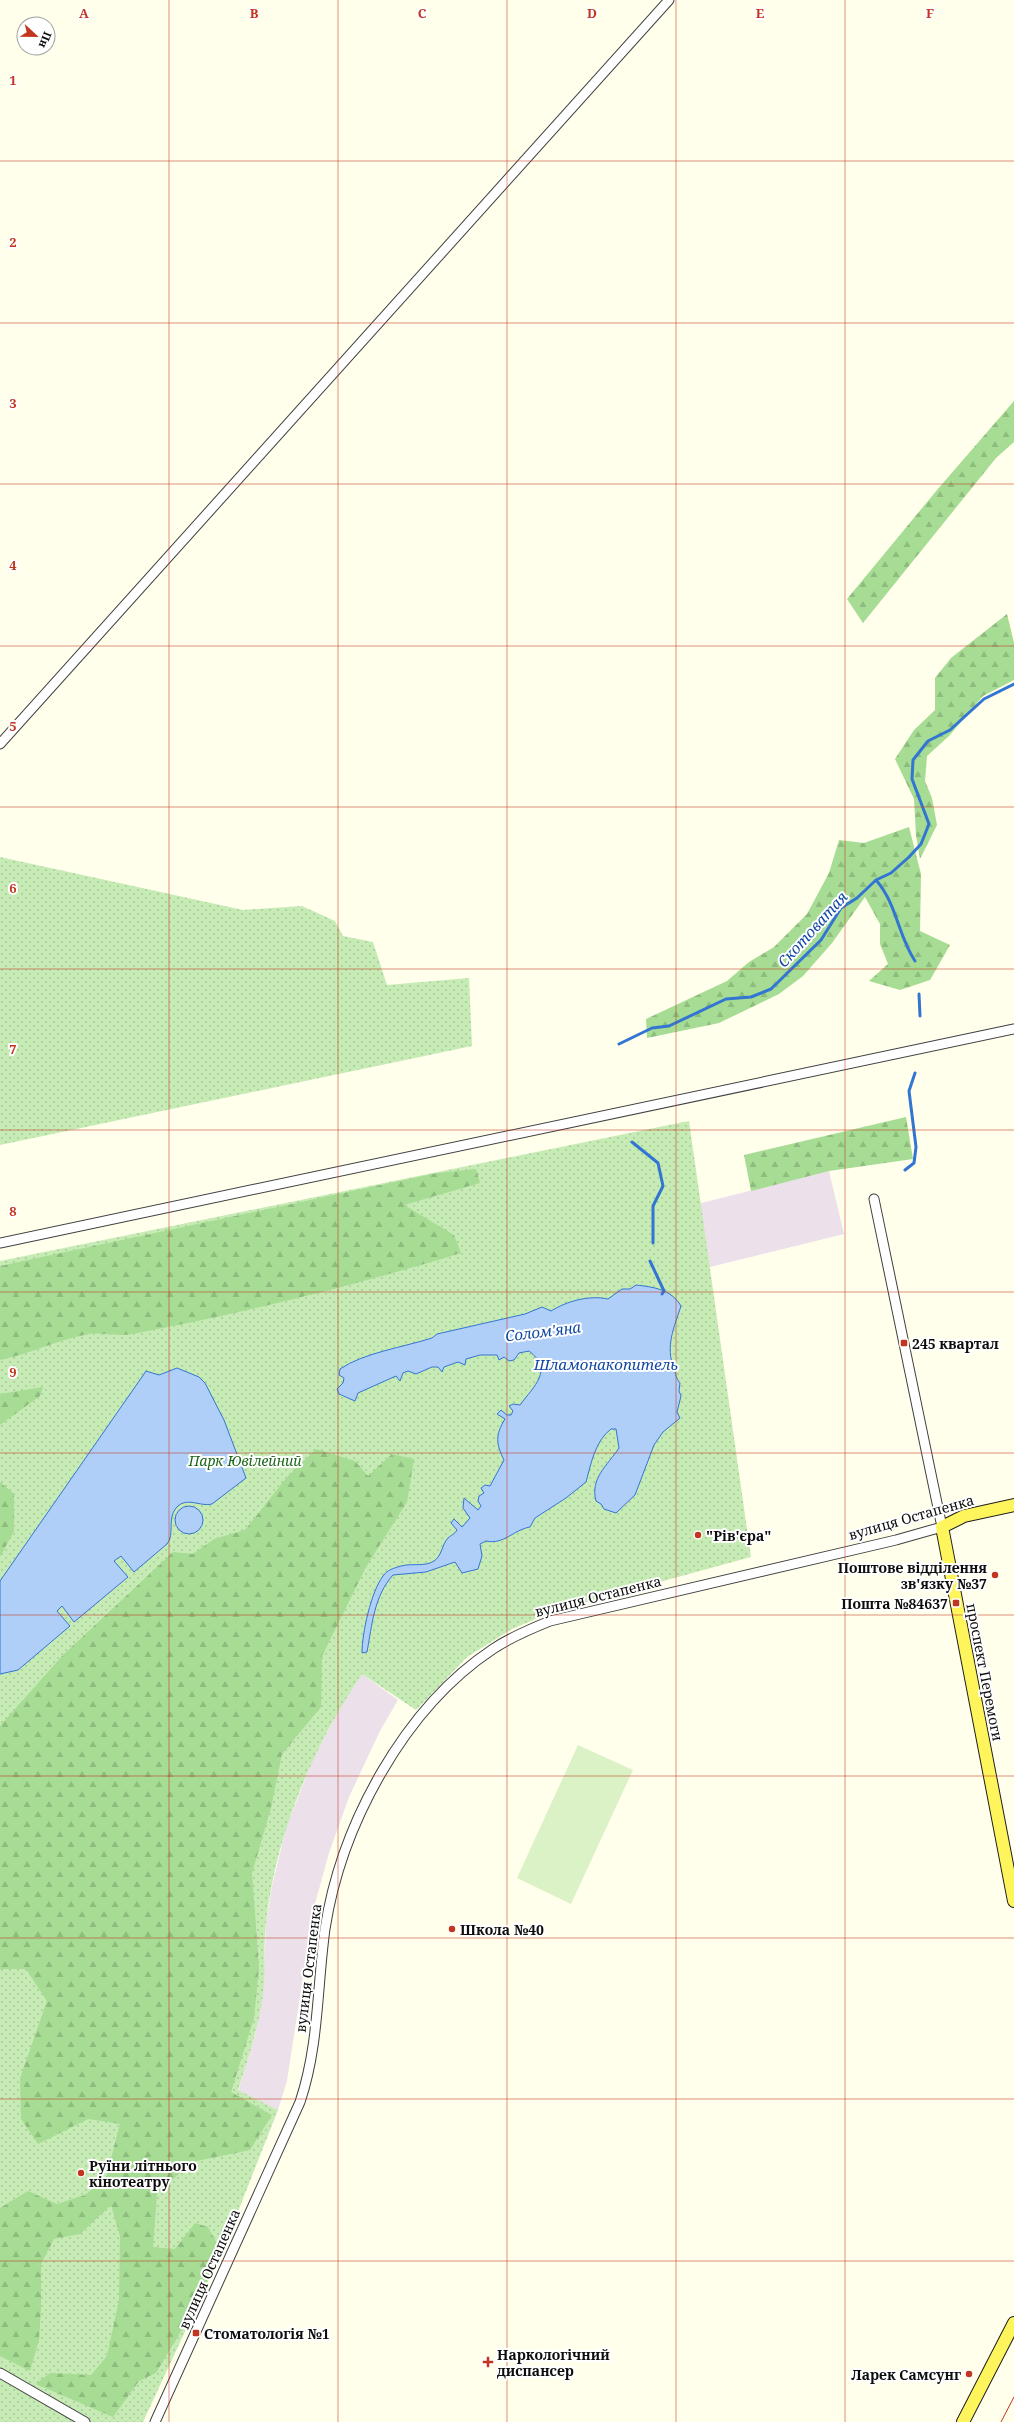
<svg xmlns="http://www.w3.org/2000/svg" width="1014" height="2422" viewBox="0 0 1014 2422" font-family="'Noto Serif',serif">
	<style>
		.industrial { fill: #ece0eb }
		.green { fill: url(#green-dots) }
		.forest { fill: url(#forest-firs) }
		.pitch { fill: #dbf2c7 }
		.water { fill: #afcff9; stroke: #3375d3 }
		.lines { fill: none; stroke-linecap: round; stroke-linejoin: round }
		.stream { stroke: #3375d3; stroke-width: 3 }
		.minor-casing { stroke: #404040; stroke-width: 11 }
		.major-casing { stroke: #1e1e1e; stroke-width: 14 }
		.minor { stroke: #fff; stroke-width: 9 }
		.major { stroke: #fef55d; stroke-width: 12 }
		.tram { stroke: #c2361f; stroke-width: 1 }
		.grid { fill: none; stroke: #c2361f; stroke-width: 1; stroke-opacity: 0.55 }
		.poi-dot { fill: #c2361f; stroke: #fff; stroke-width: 1.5 }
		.labels { text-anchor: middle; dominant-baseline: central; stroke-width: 4; stroke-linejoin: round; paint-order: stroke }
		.poi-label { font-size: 14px; font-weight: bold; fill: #0d0d0d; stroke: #fff; text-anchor: start }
		.park-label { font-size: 14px; font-style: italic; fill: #1c671a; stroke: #fff }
		.street-label { font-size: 14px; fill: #0d0d0d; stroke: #fff }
		.water-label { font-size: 15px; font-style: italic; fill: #1148a4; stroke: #fff }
		.grid-label { font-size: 13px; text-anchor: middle; font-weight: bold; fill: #c2361f; stroke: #fff; stroke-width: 4; stroke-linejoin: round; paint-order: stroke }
	</style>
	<defs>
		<pattern id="green-dots" width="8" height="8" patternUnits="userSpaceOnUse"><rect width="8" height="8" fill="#c6ebb5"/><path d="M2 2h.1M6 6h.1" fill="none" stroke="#a9c89a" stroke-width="1.8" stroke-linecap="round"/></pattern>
		<pattern id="forest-firs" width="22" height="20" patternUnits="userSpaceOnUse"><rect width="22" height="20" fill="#a6dc93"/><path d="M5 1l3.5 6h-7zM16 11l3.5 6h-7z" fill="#8ebc7e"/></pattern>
	</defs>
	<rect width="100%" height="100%" fill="#ffffec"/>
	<path class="industrial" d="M829,1171L844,1234L706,1268L697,1204Z
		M362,1674L398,1700L380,1731L349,1797L329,1853L313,1911L287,2081L278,2110L238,2091L255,2036L263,1993L266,1924L272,1886L286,1828L313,1759L344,1701Z"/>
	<path class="green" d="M0,857L243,910L302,906L335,921L343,936L373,942L387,985L469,978L472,1046L0,1145Z
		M689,1121L751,1557L557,1610L512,1629L467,1657L416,1710L362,1674C313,1747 275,1835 266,1924C263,1947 266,1970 263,1994C259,2027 248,2059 238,2090L278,2110L222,2252L143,2422H0V1261Z"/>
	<path class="forest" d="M1014,401V442L996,458L863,623L847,599L937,490Z
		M1007,614L1014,643V680L983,696L949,736L927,756L925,781L932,798L937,825L920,859L916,835L914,799L895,759L914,730L935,710V678L951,658Z
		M909,827L921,874L920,931L950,945L930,980L900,990L869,981L888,964L880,944V924L865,897L832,943L803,976L779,994L719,1023L647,1038L646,1019L727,981L749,962L774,947L807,914L829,873L839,840L864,843Z
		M906,1117L913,1159L829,1171L751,1191L744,1155Z
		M476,1169L480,1183L404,1205L454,1235L461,1253C353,1286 243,1313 132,1334C116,1337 99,1331 84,1335C55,1341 29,1354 0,1360V1266L437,1173Z
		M43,1387L40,1396L0,1425V1394Z
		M316,1449L355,1461L368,1476L392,1454L414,1459L407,1502L366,1567L322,1656L321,1707L282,1754L271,1808L252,1873L259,1968L254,2018L231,2092L272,2115L250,2150L192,2162L157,2194L153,2247L175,2249L195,2223L208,2227L222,2252L190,2316L156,2373L139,2381L113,2417L36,2384L50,2373L91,2375L107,2356L119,2300L120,2236L111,2205L80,2234L54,2239L41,2264V2307L39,2340L30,2371L0,2356V2208L28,2191L57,2204L85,2195L106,2178L120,2124L88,2119L38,2144L21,2119L20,2078L47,2001L26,1969H0V1726L62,1656L173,1552L193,1554L214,1539L245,1530L287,1477Z
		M0,1482L14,1494V1531L0,1557Z"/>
	<path class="pitch" d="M578,1745L633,1770L571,1904L517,1878Z"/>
	<path class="water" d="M636,1285C653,1287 671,1289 681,1306C674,1328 665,1346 674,1369C676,1375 676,1378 680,1383L679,1391L681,1396L677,1412L680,1418L663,1432L654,1445L635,1495L616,1513L604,1509L601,1504L596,1501C590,1478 607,1466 619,1448L616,1429H611C595,1441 591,1464 586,1482L566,1498L535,1518L530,1527C513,1530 504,1545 486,1541L480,1544L482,1556L478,1569L462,1573L455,1562L426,1572L393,1575C374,1596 372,1625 367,1652L362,1653C362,1633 371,1592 383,1576C387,1570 394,1568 401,1566C412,1563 425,1567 434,1561C442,1556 442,1544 448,1538C451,1535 454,1535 457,1530L451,1523L454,1519L462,1527L470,1518L463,1508L464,1498L478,1510L481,1506L478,1501L479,1496L484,1493L481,1488L485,1485L490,1486L504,1460C496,1444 495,1435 505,1419L497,1414L501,1410L507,1415H511L513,1411L509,1406L513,1404L520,1405C534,1386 554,1370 529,1351L519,1353L514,1360L509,1361L504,1357L499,1360L497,1355H480L466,1359L465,1365L458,1362L444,1367L442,1372L438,1367H432L416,1374L408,1371L403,1373L400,1381L396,1376L358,1393L355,1401L339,1394L337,1389L343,1383L344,1378L339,1375L340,1369C363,1353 404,1347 432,1338L437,1334L525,1314L542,1307L551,1311C567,1301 589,1295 608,1299L622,1289H630Z
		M177,1368L199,1377L205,1383L224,1420L246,1478L212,1504C200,1507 186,1496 176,1508C167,1519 175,1534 167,1544L134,1572L121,1556L114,1561L128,1577L74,1622L62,1606L57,1611L70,1626L18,1670L0,1674V1581L144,1374L146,1371L159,1375Z
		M175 1520a14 14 0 1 1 28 0a14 14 0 1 1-28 0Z"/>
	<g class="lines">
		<path class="stream" d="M876,880C897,904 898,936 915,961
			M919,994L920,1016
			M619,1044L652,1028L669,1026L726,999L751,997L771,989L821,940L841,908L857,898L876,880L891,873L909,857L921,844L929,824L912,779L913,760L928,741L950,730L984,699L1014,684
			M632,1142L658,1163L663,1186L653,1206V1243
			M905,1170L914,1163L916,1147L909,1091L915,1073
			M650,1261L664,1291L662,1294"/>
		<defs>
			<path id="minor" d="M0,744L669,0
				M0,1243L1014,1029
				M0,2373L85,2422
				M155,2422L300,2102C319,2046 317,1987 325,1929C341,1825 404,1708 493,1649C511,1637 530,1629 550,1621L896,1540L942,1527L874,1199"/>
			<path id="major" d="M1014,1505L964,1516L942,1527L1014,1901
				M963,2422L1014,2323"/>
		</defs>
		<use href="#minor" class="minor-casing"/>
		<use href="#major" class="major-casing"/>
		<use href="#minor" class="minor"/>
		<use href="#major" class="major"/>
		<path class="tram" d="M1001,2422L1014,2397"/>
	</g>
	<path class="grid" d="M169,0V2422M338,0V2422M507,0V2422M676,0V2422M845,0V2422M0,161H1014M0,323H1014M0,484H1014M0,646H1014M0,807H1014M0,969H1014M0,1130H1014M0,1292H1014M0,1453H1014M0,1615H1014M0,1776H1014M0,1938H1014M0,2099H1014M0,2261H1014"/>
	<g class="poi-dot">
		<rect x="900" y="1339" width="8" height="8" rx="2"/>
		<circle cx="698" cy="1535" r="4"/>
		<circle cx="995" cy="1575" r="4"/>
		<rect x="952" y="1599" width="8" height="8" rx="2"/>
		<circle cx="452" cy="1929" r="4"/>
		<circle cx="81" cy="2173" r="4"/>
		<rect x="192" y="2329" width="8" height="8" rx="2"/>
		<path d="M486 2356h4v4h4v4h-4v4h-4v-4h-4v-4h4z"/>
		<circle cx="969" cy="2374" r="4"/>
	</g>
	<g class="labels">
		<g class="poi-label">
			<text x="912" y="1343">245 квартал</text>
			<text x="706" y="1535">"Рів'єра"</text>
			<text x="987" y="1567" text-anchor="end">Поштове відділення<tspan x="987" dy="16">зв'язку №37</tspan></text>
			<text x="948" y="1603" text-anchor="end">Пошта №84637</text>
			<text x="460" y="1929">Школа №40</text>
			<text x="89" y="2165">Руїни літнього<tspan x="89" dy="16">кінотеатру</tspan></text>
			<text x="204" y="2333">Стоматологія №1</text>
			<text x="497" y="2354">Наркологічний<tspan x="497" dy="16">диспансер</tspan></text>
			<text x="961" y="2374" text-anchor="end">Ларек Самсунг</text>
		</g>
		<g class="park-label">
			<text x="245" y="1460">Парк Ювілейний</text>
		</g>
		<g class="street-label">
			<text transform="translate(911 1517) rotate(-16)">вулиця Остапенка</text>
			<text transform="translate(598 1596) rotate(-14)">вулиця Остапенка</text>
			<text transform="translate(985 1672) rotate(79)">проспект Перемоги</text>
			<text transform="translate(308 1968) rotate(-83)">вулиця Остапенка</text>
			<text transform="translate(209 2269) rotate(-66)">вулиця Остапенка</text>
		</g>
		<g class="water-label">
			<text transform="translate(812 929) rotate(-48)">Скотоватая</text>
			<text transform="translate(543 1331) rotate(-7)">Солом'яна</text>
			<text x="606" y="1364">Шламонакопитель</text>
		</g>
	</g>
	<g class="grid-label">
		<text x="84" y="18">A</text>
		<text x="254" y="18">B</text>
		<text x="422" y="18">C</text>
		<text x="592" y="18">D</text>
		<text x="760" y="18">E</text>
		<text x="930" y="18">F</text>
		<text x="13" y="85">1</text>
		<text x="13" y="247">2</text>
		<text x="13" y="408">3</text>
		<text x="13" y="570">4</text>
		<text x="13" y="731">5</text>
		<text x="13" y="893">6</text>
		<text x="13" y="1054">7</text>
		<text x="13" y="1216">8</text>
		<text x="13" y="1377">9</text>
	</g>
	<g transform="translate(36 36) rotate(112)"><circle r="19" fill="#ffffff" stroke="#9e9e9e"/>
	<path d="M0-3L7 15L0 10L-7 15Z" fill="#c2361f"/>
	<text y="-6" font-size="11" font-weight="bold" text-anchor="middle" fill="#0d0d0d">Пн</text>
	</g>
</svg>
